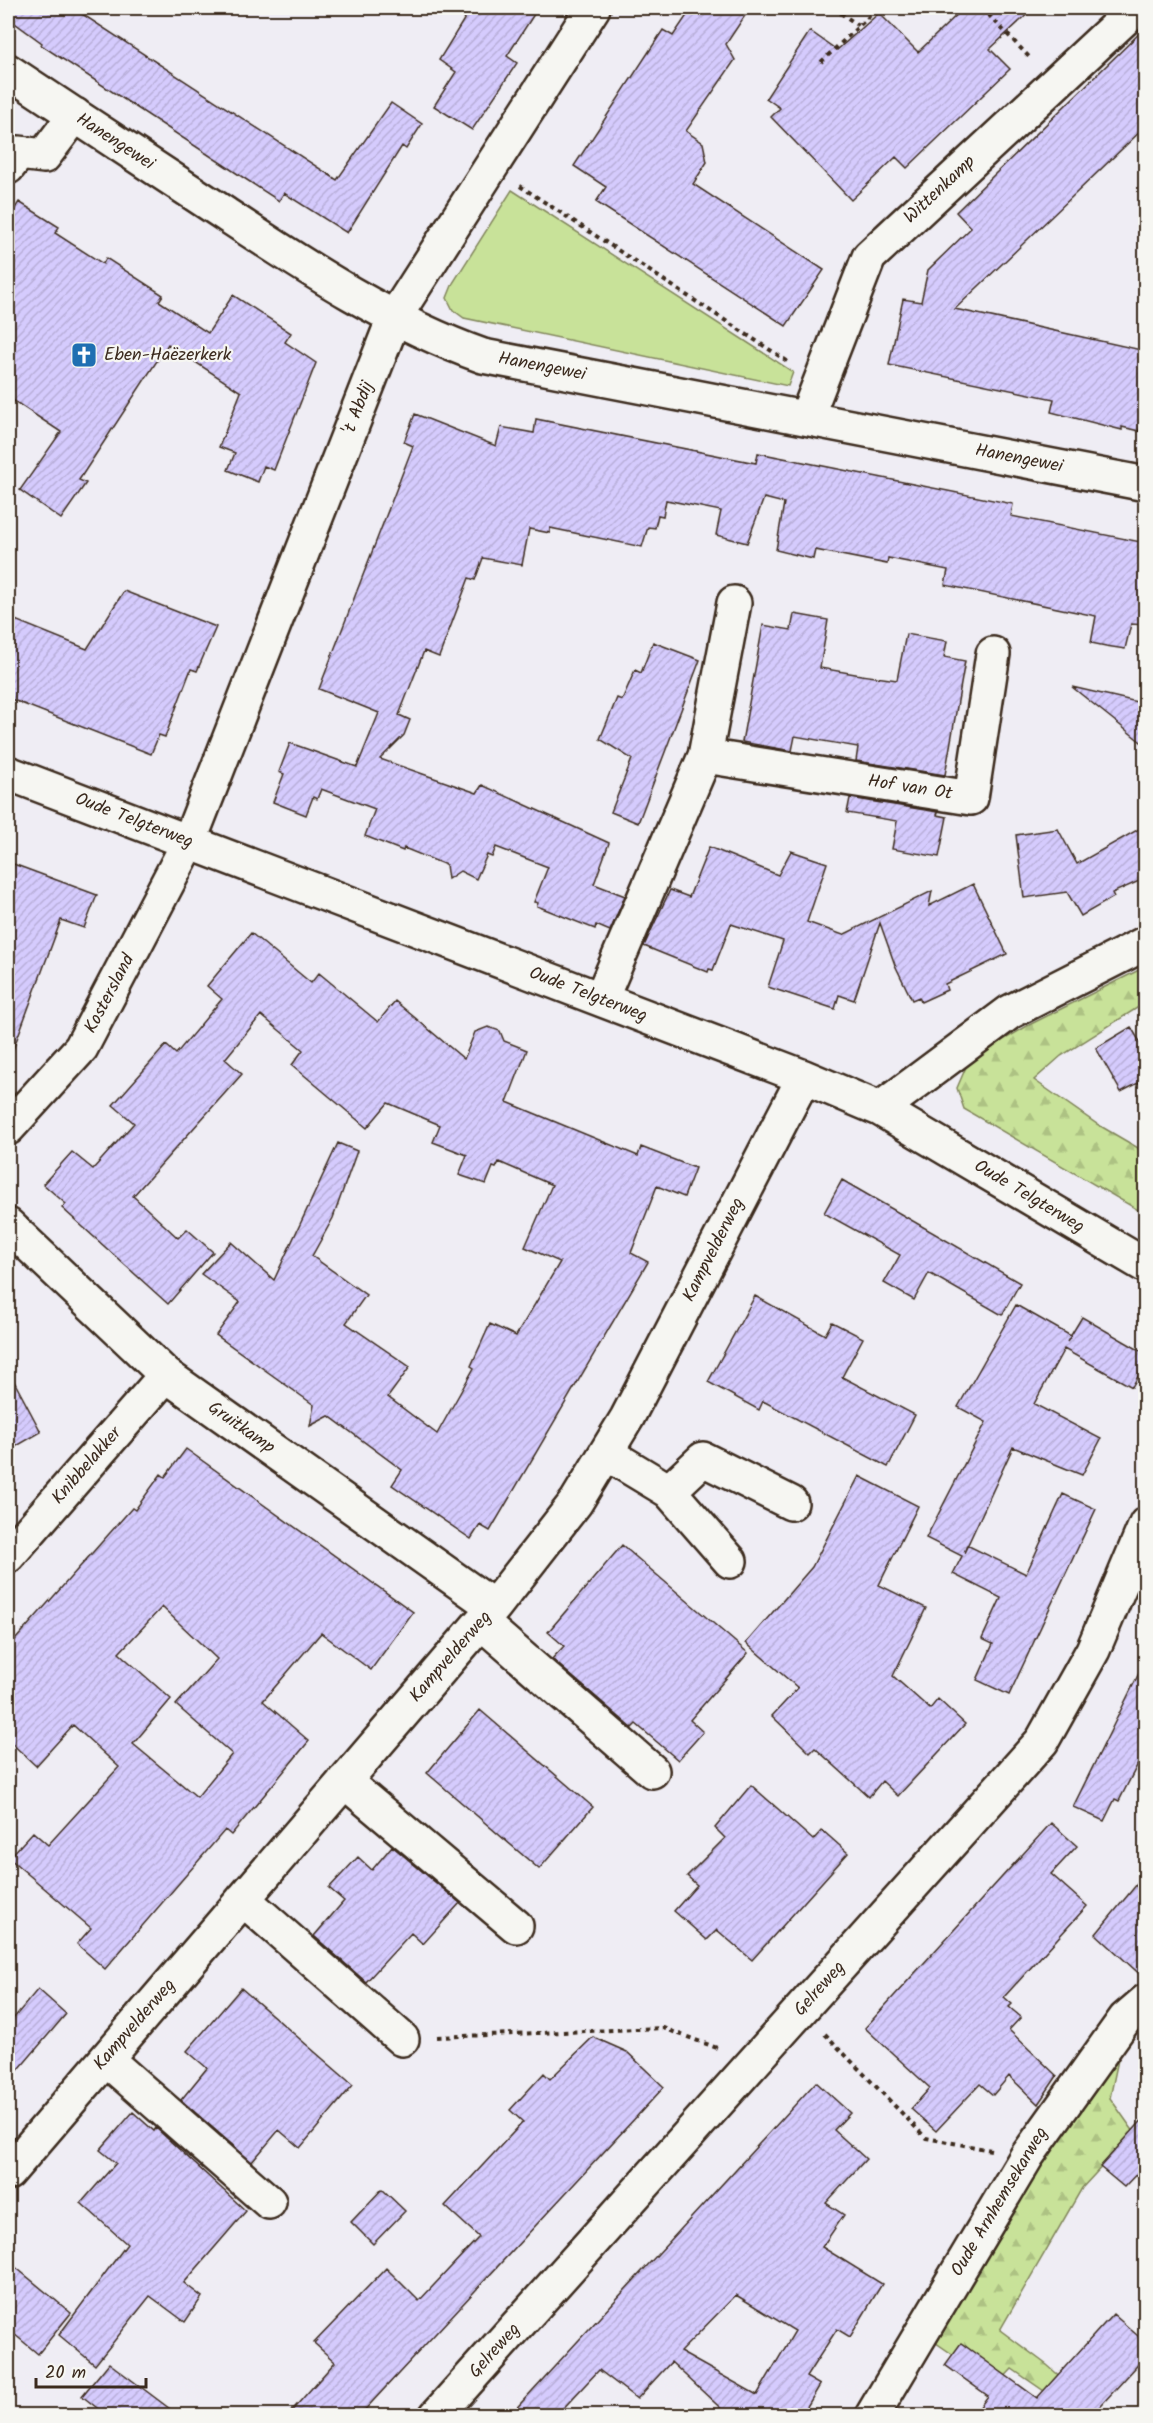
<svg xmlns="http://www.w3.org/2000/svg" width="1153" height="2423" viewBox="0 0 1153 2423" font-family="Kalam,sans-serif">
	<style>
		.green { fill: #c8e299; stroke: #82865c; stroke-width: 1.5 }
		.forest { fill: url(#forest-firs); stroke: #82865c; stroke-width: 1.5 }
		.building { fill: url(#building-hatch); stroke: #3b2a1e; stroke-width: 1.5; fill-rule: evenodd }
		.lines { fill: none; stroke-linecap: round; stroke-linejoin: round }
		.minor-casing { stroke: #3b2a1e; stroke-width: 38 }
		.path { stroke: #3b2a1e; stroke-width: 4; stroke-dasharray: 4.5 4.5; stroke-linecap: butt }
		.minor { stroke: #f6f6f2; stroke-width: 33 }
		.labels { text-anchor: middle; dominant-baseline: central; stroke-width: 4.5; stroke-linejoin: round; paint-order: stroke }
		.street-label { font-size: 18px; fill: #3b2a1e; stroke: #f6f6f2 }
		.poi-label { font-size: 18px; fill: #3b2a1e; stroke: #f6f6f2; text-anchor: start }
	</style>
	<defs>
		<pattern id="forest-firs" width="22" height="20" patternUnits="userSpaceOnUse" patternTransform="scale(1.5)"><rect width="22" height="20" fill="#c8e299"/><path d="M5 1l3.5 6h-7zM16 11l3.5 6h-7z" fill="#adc283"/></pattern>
		<pattern id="building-hatch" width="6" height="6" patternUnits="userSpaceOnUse" patternTransform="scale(1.5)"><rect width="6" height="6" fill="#d5cbfd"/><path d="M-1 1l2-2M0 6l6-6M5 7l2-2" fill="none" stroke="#b8aed8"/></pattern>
	</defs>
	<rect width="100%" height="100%" fill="#efedf4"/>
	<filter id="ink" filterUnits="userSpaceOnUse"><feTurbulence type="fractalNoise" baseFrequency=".0167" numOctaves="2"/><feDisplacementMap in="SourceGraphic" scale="12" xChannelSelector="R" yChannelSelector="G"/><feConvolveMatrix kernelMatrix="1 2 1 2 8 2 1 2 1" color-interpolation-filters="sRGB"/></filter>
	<g filter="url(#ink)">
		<path class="green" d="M512,190L793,372L788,386L464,318L453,310L447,298L453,283Z"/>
		<path class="forest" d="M1145,967V1003L1061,1056L1034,1080L1097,1124L1145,1152V1214L964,1109L957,1088L969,1060L1029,1025Z
			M1119,2055L1110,2098L1134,2132L1082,2188L1000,2330L1047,2365L1104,2415H1079L1012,2369L997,2385L929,2338L1073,2103Z"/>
		<path class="building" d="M8,8H73L337,180L391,103L422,124L406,149L402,146L347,233L284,193L279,201L41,45L42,43L8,18Z
			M471,8H538L507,56L517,63L472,130L434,106L456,72L439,60Z
			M692,8H750L726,44L735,60L686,131L703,143L707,162L693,184L824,270L786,326L596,202L606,187L574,166L663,30L673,36Z
			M964,8H1034L990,49L1010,69L907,168L896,157L851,200L771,117L780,108L766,98L810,31L837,50L879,13L918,52Z
			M1146,27V126L955,309L1146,351V400L1139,431L1122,427V430L1051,412L1054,399L889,365L903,299L921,302L928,270L971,228L956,212Z
			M19,202L59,227L55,233L103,264L106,258L163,295L159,301L208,333L233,295L291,333L285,342L316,363L274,470L264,466L258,482L228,470L235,453L219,447L241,392L168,344L79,480L86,483L61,519L20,490L61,432L8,397V219Z
			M415,414L496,446L501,427L534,433L536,419L756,463L758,453L1013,504L1011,516L1146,543V625L1131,624L1125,649L1106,646L1091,643L1096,616L945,585L948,570L888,558L887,564L815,550L813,559L776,550L784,503L764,498L747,543L716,535L721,511L666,500L663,516L658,515L655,528L648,527L642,547L550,528V533L529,529L522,565L483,558L475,580L469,578L439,657L424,651L399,715L410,720L404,735L380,759L477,793L482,785L609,843L594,884L625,896L610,931L596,925L595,929L537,906L538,903L534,902L548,867L496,847L492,857L487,855L476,879L460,871L448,879L446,865L404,848L403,851L365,836L375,809L321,789L317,799L313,797L306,815L273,802L284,774L279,772L290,743L357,767L379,713L319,689L413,446L404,442Z
			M124,591L216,627L197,671L191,669L165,737L159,735L151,754L8,698V617L87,649Z
			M794,614L828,620L820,668L861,675L897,680L906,634L947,641L944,657L965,661L945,775L856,761L858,747L795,736L792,751L742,742L763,625L791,630Z
			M653,642L700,660L638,823L611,812L632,759L600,739L617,698L622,700L635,670L641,673Z
			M1072,687L1146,704V746L1121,726Z
			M850,798L938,812L937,815L947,817L939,857L892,849L897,821L847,813Z
			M1146,825V878L1112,893L1114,897L1081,916L1067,892L1024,898L1016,835L1058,829L1077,864Z
			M709,847L778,875L791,851L827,863L807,922L843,935L932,891L929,906L973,884L1007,954L945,984L947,990L921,1002L919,997L912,1000L895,965L880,923L854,1000L839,995L835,1009L768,987L783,941L731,924L713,970L709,969L708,972L644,946L670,890L689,897Z
			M8,862L97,895L84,928L61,920L11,1055H8Z
			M251,933L311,983L319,973L378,1022L395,1001L464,1059L475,1032L488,1027L500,1031L504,1041L527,1050L507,1102L638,1156L641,1147L695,1168L684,1197L657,1186L631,1253L648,1262L490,1531L480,1525L471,1539L392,1485L402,1470L329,1416L310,1426L314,1405L216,1335L240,1302L201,1274L231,1242L274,1280L338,1143L357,1151L333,1218L312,1256L366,1295L346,1323L410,1367L388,1397L437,1434L474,1368L471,1366L490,1324L516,1336L560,1262L525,1247L552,1185L499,1162L496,1168L493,1167L486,1184L459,1175L467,1155L433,1142L440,1125L388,1103L367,1128L292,1065L303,1050L261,1015L225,1059L242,1074L133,1196L178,1238L187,1229L213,1252L168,1304L62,1208L66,1204L43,1184L72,1152L93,1169L134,1123L113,1105L166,1045L176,1054L222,999L207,986Z
			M1131,1027L1146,1052V1079L1121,1092L1096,1048Z
			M842,1180L1020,1283L1002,1315L929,1273L914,1300L884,1283L900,1255L824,1213Z
			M755,1296L825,1335L832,1322L863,1338L842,1377L915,1415L888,1467L763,1401L759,1410L708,1382Z
			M1016,1305L1071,1336L1067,1342L1082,1317L1146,1354V1362L1132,1387L1064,1349L1034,1404L1101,1439L1082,1475L1013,1447L964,1553L967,1545L1026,1574L1063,1494L1096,1509L1009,1695L977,1680L993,1644L982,1639L1001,1598L953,1574L962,1556L926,1538L986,1422L958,1407Z
			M8,1370L41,1432L8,1451Z
			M186,1449L413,1612L371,1670L321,1633L263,1701L309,1741L231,1835L225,1830L105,1969L77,1944L91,1928L9,1858L33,1832L48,1845L119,1767L73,1725L36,1766L8,1740V1640H15L132,1508L135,1510L161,1474L165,1477ZM162,1607L217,1659L176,1705L232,1754L197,1797L133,1744L171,1699L119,1653Z
			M859,1476L918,1506L879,1585L926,1608L893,1676L930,1709L938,1699L965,1724L898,1796L882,1781L869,1797L815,1748L810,1753L772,1716L798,1688L746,1643L812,1567Z
			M622,1545L748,1653L690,1720L703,1732L678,1760L636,1724L632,1728L552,1659L564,1646L548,1632Z
			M1146,1659V1748L1119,1801L1115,1799L1104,1821L1073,1807Z
			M480,1710L593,1807L539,1869L427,1773Z
			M751,1785L813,1840L822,1830L848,1853L752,1960L717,1930L707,1940L674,1911L697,1885L687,1876L725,1838L715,1828Z
			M1051,1823L1077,1846L1051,1874L1087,1906L1004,1997L1012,2004L1009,2007L1021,2017L1009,2030L1057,2076L1038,2104L1009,2076L993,2095L980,2084L936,2131L911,2109L930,2088L865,2028Z
			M392,1846L460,1903L423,1944L411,1933L366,1982L314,1936L344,1901L329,1888L358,1857L372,1870Z
			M1146,1873V1980L1096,1934Z
			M241,1988L353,2085L300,2148L279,2130L252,2162L181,2100L207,2068L187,2051Z
			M38,1989L66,2014L8,2082V2025Z
			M593,2037L627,2052L664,2087L360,2415H288L335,2362L314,2343L386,2268L419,2301L479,2237L445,2206L523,2122L510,2110L544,2073L550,2079Z
			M816,2082L850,2113L834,2130L866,2159L826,2203L844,2215L822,2247L882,2284L850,2337L837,2329L806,2377L820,2385L802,2415H728L671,2362L637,2399L599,2370L557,2415H510ZM736,2295L795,2331L757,2395L680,2352Z
			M133,2112L154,2131L156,2128L246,2211L184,2283L202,2297L185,2322L150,2296L95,2365L59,2335L127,2244L81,2203L116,2163L100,2150Z
			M1146,2116V2164L1124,2187L1100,2167Z
			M382,2189L405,2211L373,2244L351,2222Z
			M8,2261L71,2313L38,2354L8,2329Z
			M1113,2314L1146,2343V2356L1092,2415H974L988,2396L945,2365L961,2343L1037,2398Z
			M109,2363L178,2415H106L82,2396Z"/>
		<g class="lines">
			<defs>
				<path id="minor" d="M8,71C80,119 152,166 225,214C307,268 390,323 483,356L1146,484
					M8,167L19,153L44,156L75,115
					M807,416L869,257L1136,8
					M705,756L971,798L993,654
					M8,773L804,1077L880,1109L1146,1266
					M601,999L705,756L734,603
					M880,1109L1010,1012L1146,943
					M8,1128L81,1048L189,842L394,318L593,8
					M8,1225L166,1375L494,1607
					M606,1453L669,1491L730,1561
					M669,1491L703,1459L791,1503
					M8,1556L166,1375
					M481,1622L652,1771
					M344,1781L516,1926
					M243,1899L402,2039
					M106,2059L269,2202
					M8,2173L494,1607L576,1502L627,1418L804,1077
					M436,2416L1042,1741L1093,1650L1146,1524
					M872,2416L1027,2156L1125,2019L1146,2001"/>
			</defs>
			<use href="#minor" class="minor-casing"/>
			<path class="path" d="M833,8L858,25
				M982,8L1031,59
				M821,62L878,8
				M520,186L790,363
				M825,2034L926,2138L991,2150
				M437,2037L663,2028L720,2049"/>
			<use href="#minor" class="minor"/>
		</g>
	</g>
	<defs>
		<symbol id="church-square" viewBox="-11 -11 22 22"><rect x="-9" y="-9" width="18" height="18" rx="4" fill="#1f6fb2" stroke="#f6f6f2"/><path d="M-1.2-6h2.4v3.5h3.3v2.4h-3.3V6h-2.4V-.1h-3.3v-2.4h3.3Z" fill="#fff"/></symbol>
	</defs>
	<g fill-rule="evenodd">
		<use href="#church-square" x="69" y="340" width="30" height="30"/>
	</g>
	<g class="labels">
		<g class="street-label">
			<text transform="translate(115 142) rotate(33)">Hanengewei</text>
			<text transform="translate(940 190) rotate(-43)">Wittenkamp</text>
			<text transform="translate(542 367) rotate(11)">Hanengewei</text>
			<text transform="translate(359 408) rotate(-69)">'t Abdij</text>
			<text transform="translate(1019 459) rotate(11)">Hanengewei</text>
			<text transform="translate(910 788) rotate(9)">Hof van Ot</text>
			<text transform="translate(134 821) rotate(21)">Oude Telgterweg</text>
			<text transform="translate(110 994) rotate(-62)">Kostersland</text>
			<text transform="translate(588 995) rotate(21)">Oude Telgterweg</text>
			<text transform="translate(1029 1197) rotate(31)">Oude Telgterweg</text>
			<text transform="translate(714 1250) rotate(-63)">Kampvelderweg</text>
			<text transform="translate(241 1428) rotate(35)">Gruitkamp</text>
			<text transform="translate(87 1466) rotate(-49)">Knibbelakker</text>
			<text transform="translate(451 1657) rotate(-49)">Kampvelderweg</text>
			<text transform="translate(820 1989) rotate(-48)">Gelreweg</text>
			<text transform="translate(135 2025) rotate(-49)">Kampvelderweg</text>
			<text transform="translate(1000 2202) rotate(-59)">Oude Arnhemsekarweg</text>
			<text transform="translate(495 2351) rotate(-48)">Gelreweg</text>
		</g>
		<g class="poi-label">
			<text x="104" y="355">Eben-Haëzerkerk</text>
		</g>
	</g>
	<rect width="1153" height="2423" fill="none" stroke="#f6f6f2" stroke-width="30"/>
	<rect x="15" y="15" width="1123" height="2393" fill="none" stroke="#3b2a1e" stroke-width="2" filter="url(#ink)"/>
	<path d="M36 2378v9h110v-9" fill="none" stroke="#3b2a1e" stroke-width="3"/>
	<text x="45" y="2378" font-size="18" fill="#3b2a1e" stroke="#f6f6f2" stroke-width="4.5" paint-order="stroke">20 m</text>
</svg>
